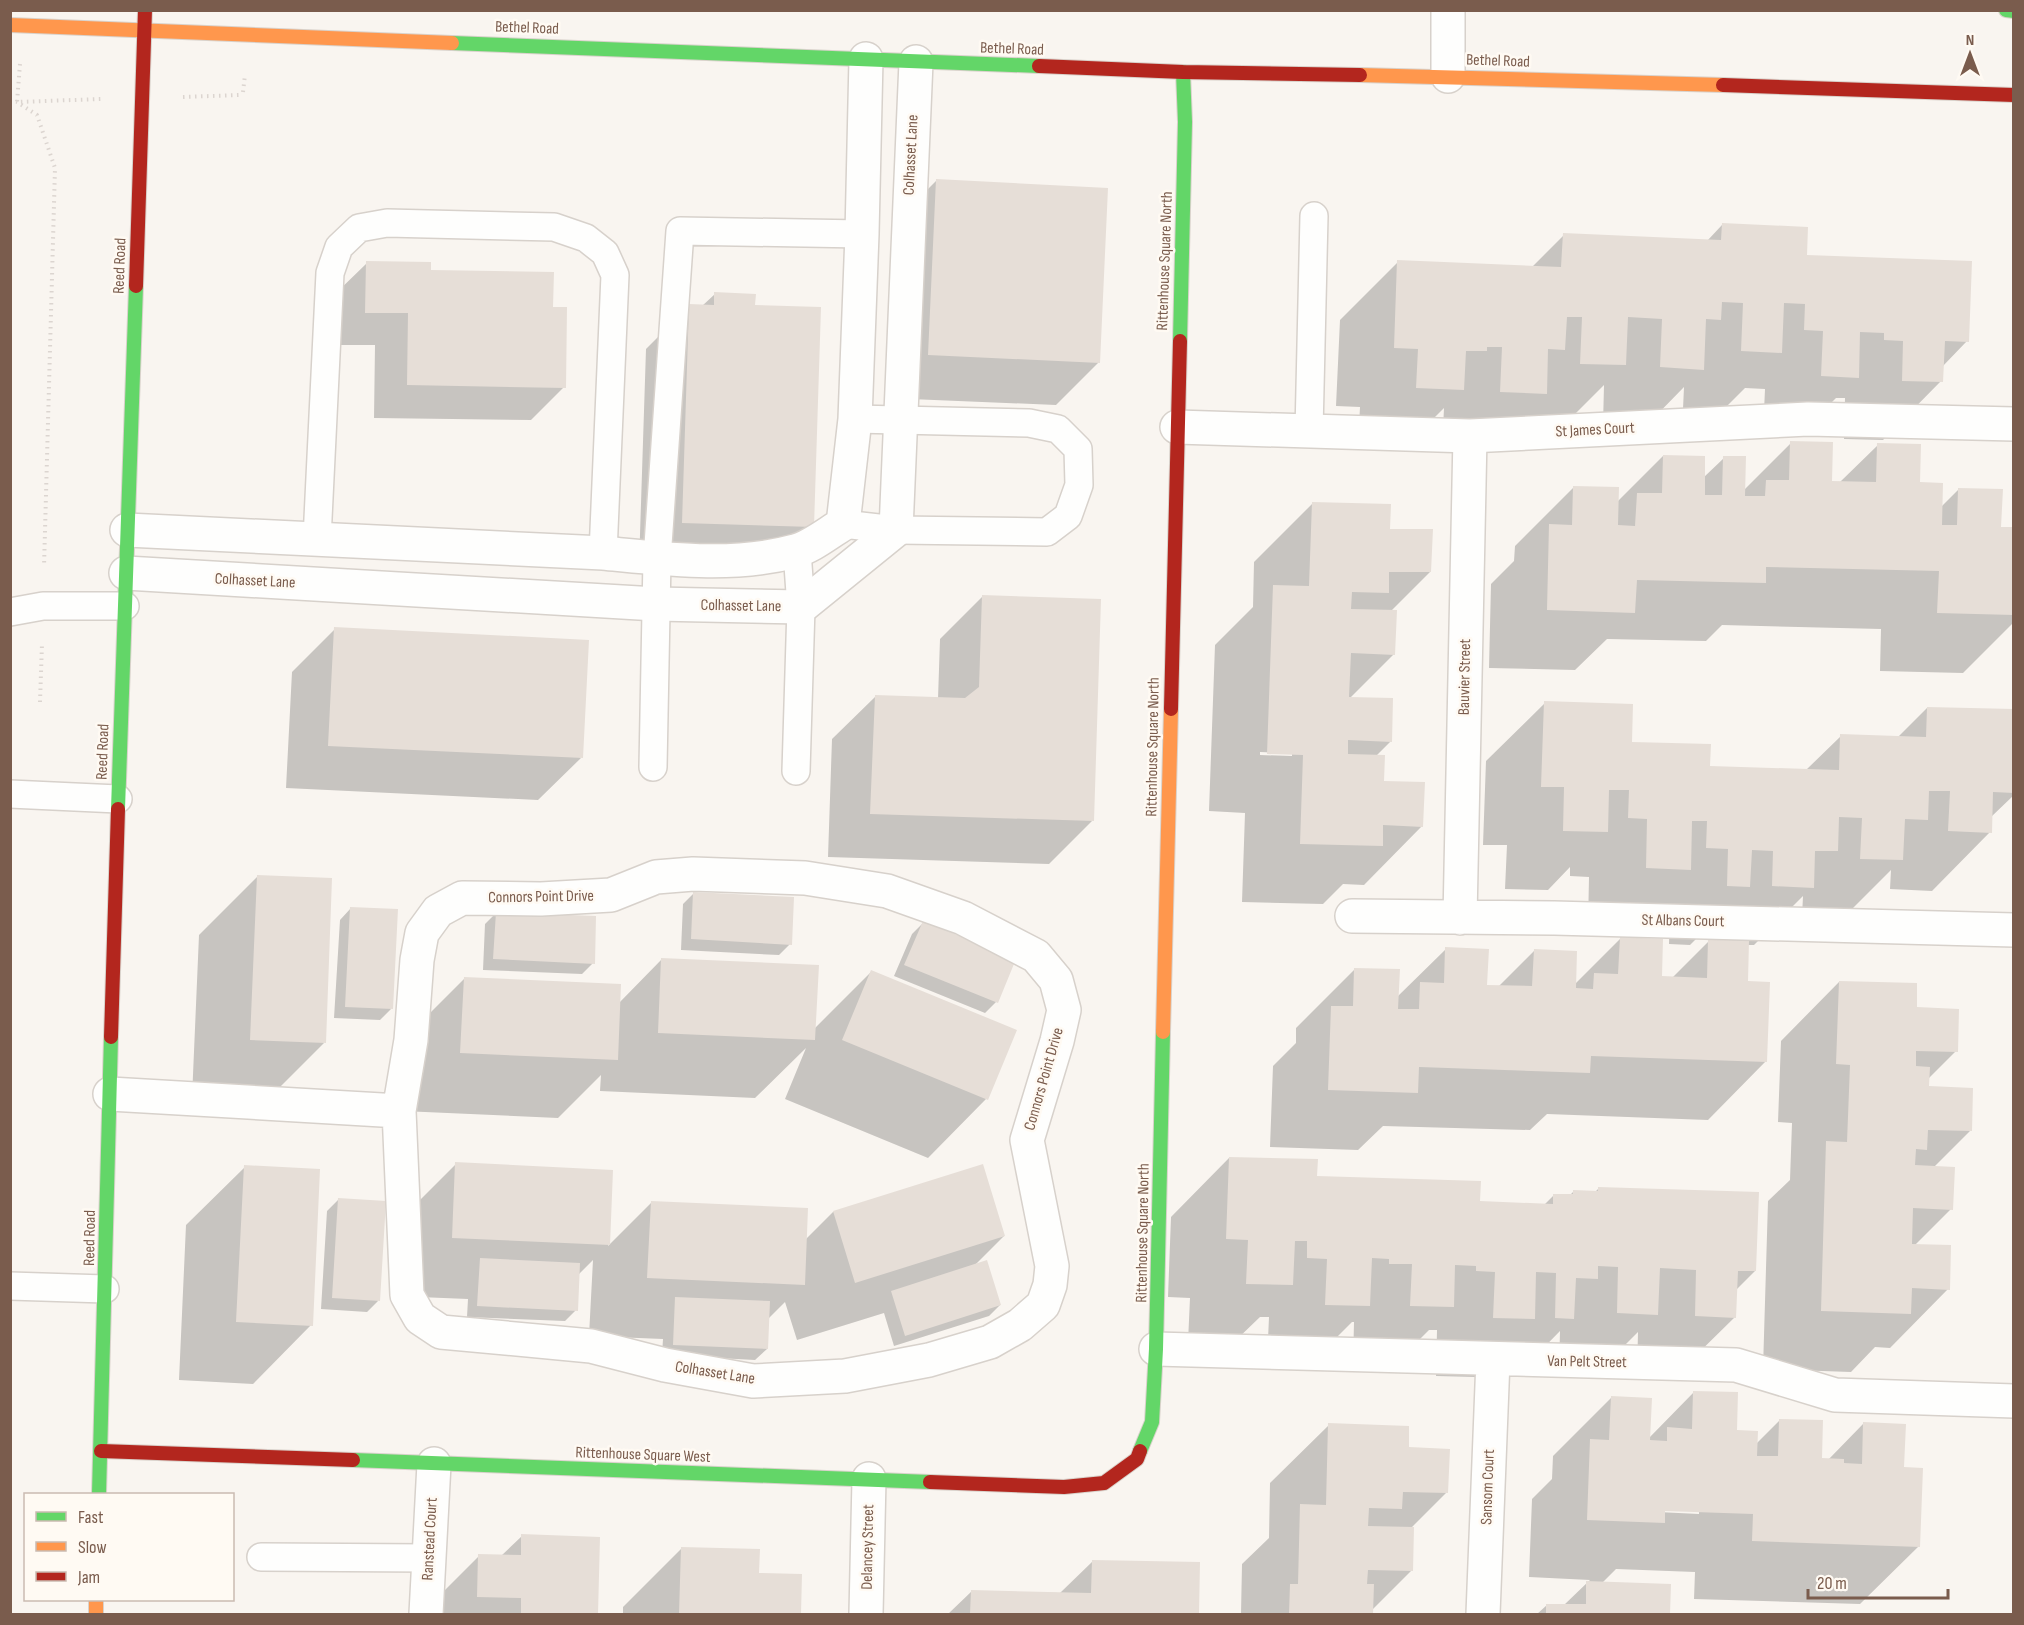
<svg xmlns="http://www.w3.org/2000/svg" width="2024" height="1625" viewBox="0 0 2024 1625" font-family="'Sofia Sans Condensed',sans-serif">
	<style>
		.shadow { fill: #0003; fill-rule: evenodd }
		.building { fill: #e6ded7 }
		.lines { fill: none; stroke-linecap: round; stroke-linejoin: round }
		.lane-casing { stroke: #d7d1cb; stroke-width: 30 }
		.street-casing { stroke: #d7d1cb; stroke-width: 36 }
		.fast-casing { stroke: #d9d2cb; stroke-width: 16 }
		.slow-casing { stroke: #d9d2cb; stroke-width: 16 }
		.jam-casing { stroke: #d9d2cb; stroke-width: 16 }
		.path { stroke: #dcd5d0; stroke-width: 4; stroke-dasharray: 1.5 4.5; stroke-linecap: butt }
		.lane { stroke: #fefefd; stroke-width: 27 }
		.street { stroke: #fefefd; stroke-width: 33 }
		.fast { stroke: #63d668; stroke-width: 14 }
		.slow { stroke: #ff974d; stroke-width: 14 }
		.jam { stroke: #b3261e; stroke-width: 14 }
		.labels { text-anchor: middle; dominant-baseline: central; stroke-width: 5; stroke-linejoin: round; paint-order: stroke }
		.street-label { font-size: 16px; fill: #7a5c4d; stroke: #fffaf3 }
	</style>
	<rect width="100%" height="100%" fill="#f9f5f0"/>
	<path class="shadow" d="M936,181L1099,362L1056,405L886,398L893,224Z
		M1722,225L1805,256L1967,341L1942,367L1941,381L1883,440L1844,439L1845,398H1836L1799,435L1763,434L1765,389L1745,388L1722,411L1683,409L1684,387L1644,428L1603,425L1604,385L1566,423L1522,422V416L1487,452L1442,450L1444,408L1404,448L1358,446L1360,407L1336,406L1340,320L1398,262L1532,267L1564,235L1707,241Z
		M367,263L429,271L552,309L564,387L531,420L374,418L375,345H332L333,296Z
		M715,294L753,307L812,526L769,569L639,565L646,349L689,306H702Z
		M1791,443L1830,482H1840L1878,445L1941,507L1958,490L2000,528L2014,529V622L1963,673L1880,671L1881,629L1722,625L1706,641L1607,639L1575,670L1489,668L1491,584L1514,561L1515,546L1573,488L1617,502L1663,456L1703,478L1724,458L1744,490Z
		M1313,503L1389,530L1430,572L1390,612L1394,654L1350,698L1391,741L1376,756L1383,782L1422,826L1364,885L1343,884L1323,904L1242,902L1245,813L1209,811L1215,645L1253,607L1254,562ZM1260,752L1292,753V756L1260,755Z
		M983,596L1092,821L1049,864L828,857L832,739L875,697L938,699L940,639Z
		M335,629L581,758L538,800L286,788L292,672Z
		M1545,703L1630,743L1708,767L1806,770L1841,736L1898,737L1927,708L2014,710V795L1991,817L1990,832L1932,891L1890,889L1891,870L1843,918L1802,917L1803,896L1754,945H1748L1746,982L1766,1061L1708,1120L1547,1114L1530,1130L1383,1126L1358,1150L1270,1147L1273,1066L1296,1043V1028L1355,969L1397,997L1446,949L1486,986L1498,987L1534,951L1574,985L1621,938L1661,978H1672L1709,941H1715V920L1690,945L1669,944L1670,907L1588,926L1589,877L1570,876V867L1548,890L1505,889L1507,845H1483L1486,761Z
		M258,876L324,1043L266,1101L192,1098L199,935Z
		M694,893L790,944L779,955L681,950L683,904Z
		M351,908L391,1009L380,1020L334,1018L340,920Z
		M496,913L593,963L582,974L483,970L485,924Z
		M923,923L1014,959L996,1002L985,1013L894,976L912,934Z
		M662,959L814,1029L871,972L1015,1031L986,1099L928,1158L785,1099L806,1048L755,1098L600,1091L601,1075L558,1118L402,1111L406,1037L464,979L619,1003Z
		M1839,982L1915,1009L1956,1051L1928,1079V1088L1970,1131L1934,1167L1951,1209L1915,1245L1948,1289L1890,1348L1875,1347L1851,1372L1763,1369L1768,1201L1790,1180L1792,1123L1778,1122L1781,1041Z
		M1229,1158L1316,1177L1479,1203L1544,1205L1554,1195L1569,1196L1574,1191L1594,1193L1599,1188L1755,1271L1736,1290L1735,1317L1676,1375L1637,1374L1638,1332L1598,1372L1559,1371L1560,1331L1515,1377L1497,1376L1498,1354L1475,1377L1436,1376L1437,1330H1429L1394,1365L1353,1364L1354,1322H1352L1310,1364L1267,1362L1269,1317H1260L1233,1343L1188,1342L1190,1298L1168,1297L1171,1217Z
		M456,1164L611,1171L608,1246L651,1203L805,1240L833,1212L1004,1236L974,1266L1000,1305L989,1316L894,1346L884,1313L797,1340L785,1302L768,1319L767,1349L755,1360L662,1355L663,1339L589,1336L593,1260L578,1275L576,1310L565,1321L467,1317L468,1299L394,1296L398,1222Z
		M245,1167L311,1325L253,1384L179,1380L186,1225Z
		M338,1200L378,1301L367,1312L321,1309L327,1211Z
		M1694,1392L1735,1432L1756,1444L1780,1420L1820,1459L1828,1460L1863,1424L1903,1469L1919,1546L1860,1604L1694,1599L1695,1572L1616,1569L1602,1583L1669,1585V1614H1537L1547,1605H1564L1590,1580L1529,1577L1532,1499L1552,1479L1553,1456L1611,1398L1649,1438ZM1658,1509L1699,1511V1514L1658,1512Z
		M1329,1425L1407,1449L1446,1493L1410,1529L1411,1571L1372,1610V1614H1241L1242,1564L1269,1538L1270,1483Z
		M522,1536L598,1538L596,1614H421L479,1556H501Z
		M682,1548L758,1575L800,1576L799,1614H623V1607Z
		M1093,1561L1199,1563L1198,1614H948L972,1591L1060,1593Z"/>
	<path class="building" d="M936,179L1108,188L1100,363L928,355Z
		M1722,223L1808,227L1807,255L1972,261L1969,342L1945,341L1943,382L1902,381L1903,341L1884,340V333L1860,332L1859,378L1821,376L1823,331L1804,330L1805,304L1784,303L1782,353L1741,351L1743,303L1722,302L1721,320L1706,319L1704,370L1660,367L1662,319L1628,317L1626,365L1580,364L1582,317H1567L1565,350L1548,349L1547,394L1500,392L1502,347H1487V351H1466L1464,390L1416,388L1418,349L1394,348L1397,260L1561,267L1563,233L1721,240Z
		M366,261L431,262V270L554,272L553,307H567L566,388L407,385L408,313H365Z
		M714,292L756,294L755,305L821,307L814,527L682,523L689,304L714,305Z
		M1790,441L1833,442L1832,481L1876,482L1877,443L1921,444L1920,482L1943,483L1942,525H1957L1958,488L2003,489L2001,527H2014V615L1937,613L1939,571L1766,567V583L1637,580L1635,613L1547,610L1549,524L1572,525L1573,486L1619,487L1618,525L1635,526L1637,493H1662L1663,455L1705,456V495H1722L1723,456H1746L1745,496H1765L1766,480H1789Z
		M1312,502L1391,504L1390,529H1433L1431,572H1389V593L1352,592L1351,609L1397,610L1395,655L1351,653L1349,697L1393,698L1392,742L1348,740V754L1385,755L1384,781L1425,782L1423,827L1383,825V846L1300,844L1303,755L1267,754L1273,585L1309,586Z
		M982,595L1101,599L1094,821L870,814L875,695L965,698L979,687Z
		M334,627L589,640L583,758L328,746Z
		M1544,701L1633,704L1632,742L1711,744L1710,766L1839,770L1840,734L1926,737L1927,707L2014,709V793L1993,792L1992,833L1948,831L1950,791H1929L1928,820L1905,819L1903,860L1860,859L1862,818L1839,817L1838,851H1815L1814,888L1772,886L1773,851L1752,850L1750,887L1727,886L1728,849L1706,848L1707,821H1692L1691,870L1646,868L1647,819L1628,818L1629,790H1609L1608,832L1563,831L1564,787H1541Z
		M257,875L332,878L326,1043L250,1040Z
		M693,892L794,897L792,945L691,939Z
		M350,907L398,909L393,1009L345,1007Z
		M496,912L596,916L595,964L493,959Z
		M923,921L1016,959L998,1003L904,965Z
		M1620,937L1663,939L1662,976L1707,978L1708,939L1749,941L1748,981L1770,982L1767,1062L1591,1056L1590,1073L1419,1067L1418,1093L1328,1090L1331,1006H1353L1354,968L1400,969L1398,1009H1419L1420,982L1444,983L1445,947L1489,949L1487,985L1532,986L1534,949L1577,951L1576,988L1593,989L1594,973L1618,974Z
		M661,958L819,965L815,1040L658,1033Z
		M871,970L1017,1030L988,1100L842,1040Z
		M464,977L621,984L618,1060L460,1053Z
		M1839,981L1917,983V1007L1959,1009L1958,1052L1916,1051V1066L1930,1067L1929,1086L1973,1088L1972,1131L1928,1130L1927,1150L1916,1149L1915,1165L1955,1167L1953,1210L1913,1208L1912,1244L1951,1245L1950,1290L1912,1288L1911,1314L1821,1311L1826,1141L1847,1142L1850,1065L1836,1064Z
		M1229,1157L1318,1159L1317,1176L1481,1181L1480,1201L1553,1204V1194H1573V1190L1598,1191V1187L1759,1192L1756,1271H1738L1736,1318L1695,1316L1696,1270L1660,1268L1658,1315L1617,1313L1618,1267L1598,1266V1279L1576,1278L1574,1319L1555,1318L1556,1273L1536,1272L1535,1319L1493,1318L1495,1272L1476,1271V1266L1455,1265L1454,1307L1410,1306L1412,1264H1389V1259L1372,1258L1370,1306L1325,1305L1327,1259L1307,1258V1241H1295L1293,1285L1246,1284L1248,1240L1226,1239Z
		M455,1162L613,1170L610,1245L452,1238Z
		M983,1164L1005,1236L855,1283L833,1211Z
		M244,1165L320,1169L313,1326L236,1322Z
		M338,1198L386,1201L380,1301L332,1298Z
		M651,1201L808,1208L805,1285L647,1278Z
		M480,1258L580,1263L578,1311L477,1306Z
		M987,1260L1001,1305L905,1336L891,1291Z
		M675,1297L770,1301L768,1349L673,1345Z
		M1693,1391L1738,1392L1737,1430L1758,1431L1757,1456H1778L1779,1419L1823,1420L1822,1458L1844,1459V1463L1862,1464L1863,1422L1906,1424L1904,1467L1923,1468L1920,1547L1752,1541L1753,1514L1665,1511V1523L1587,1520L1590,1439L1609,1440L1611,1396L1652,1398L1650,1440L1667,1441V1427L1692,1429Z
		M1328,1423L1409,1426V1447L1450,1449L1448,1493L1403,1492L1402,1509L1369,1508L1368,1526L1414,1527L1413,1571L1368,1570L1367,1584H1374L1373,1614H1289L1290,1584H1298L1300,1504L1326,1505Z
		M521,1534L600,1537L598,1614H521V1598L477,1597L478,1554L521,1555Z
		M681,1547L760,1549L759,1573L802,1574L801,1614H679Z
		M1092,1560L1200,1562L1199,1614H970L971,1590L1091,1593Z
		M1586,1581L1671,1584L1670,1614H1546V1604H1586Z"/>
	<g class="lines">
		<defs>
			<path id="lane" d="M1309,431L1314,216
				M843,524L896,530L1047,532L1068,516L1079,485L1078,449L1058,429L1029,423L855,419
				M317,539L330,273L339,247L359,228L387,223L554,227L586,238L605,253L615,275L603,553
				M10,612L43,606H125
				M653,767L657,559L680,231L862,234
				M796,771L801,607L797,551
				M10,794L118,799
				M10,1286L105,1289
				M261,1557L429,1558"/>
			<path id="street" d="M1448,10V76
				M1177,427L1470,436L1808,419L2014,424
				M127,530L603,553C665,559 733,568 795,551C811,547 828,533 843,524L855,419L862,234L866,59
				M126,573L656,604L801,607L896,530L916,62
				M693,874L805,878L887,891L963,918L1036,956L1056,980L1064,1010L1057,1041L1027,1140L1052,1266L1050,1285L1043,1305L1020,1325L990,1342L929,1360L845,1376L753,1381L665,1365L591,1346L441,1332L420,1318L407,1295L399,1111L411,1040L417,960L422,933L438,911L462,898L541,899L611,895L656,877Z
				M1352,916L1554,918L2014,930
				M1460,918L1470,436
				M110,1094L399,1111
				M1156,1349L1736,1365L1835,1395L2014,1401
				M426,1614L434,1464
				M866,1614L869,1479
				M1483,1614L1493,1360"/>
			<path id="fast" d="M2006,10L2014,11
				M452,43L1039,66
				M1180,341L1185,122L1183,72
				M118,809L136,286
				M1140,1451L1152,1422L1156,1349L1163,1032
				M353,1460L930,1482
				M99,1494L111,1037"/>
			<path id="slow" d="M10,25L452,43
				M1360,75L1723,85
				M1163,1032L1171,709
				M96,1600V1614"/>
			<path id="jam" d="M1039,66L1183,72L1360,75
				M1723,85L2014,95
				M136,286L145,10
				M1171,709L1180,341
				M111,1037L118,809
				M101,1451L353,1460
				M930,1482L1064,1487L1104,1483L1137,1459L1140,1451"/>
		</defs>
		<use href="#lane" class="lane-casing"/>
		<use href="#street" class="street-casing"/>
		<use href="#fast" class="fast-casing"/>
		<use href="#slow" class="slow-casing"/>
		<use href="#jam" class="jam-casing"/>
		<path class="path" d="M20,64L17,102L101,99
			M243,92L245,75
			M183,97L239,95
			M10,101L17,102L37,115L55,168L44,567
			M40,702L42,644"/>
		<use href="#lane" class="lane"/>
		<use href="#street" class="street"/>
		<use href="#fast" class="fast"/>
		<use href="#slow" class="slow"/>
		<use href="#jam" class="jam"/>
	</g>
	<g class="labels">
		<g class="street-label">
			<text transform="translate(527 28) rotate(2)">Bethel Road</text>
			<text transform="translate(1012 49) rotate(2)">Bethel Road</text>
			<text transform="translate(1498 61) rotate(2)">Bethel Road</text>
			<text transform="translate(911 155) rotate(-87)">Colhasset Lane</text>
			<text transform="translate(1165 261) rotate(-88)">Rittenhouse Square North</text>
			<text transform="translate(120 266) rotate(-88)">Reed Road</text>
			<text transform="translate(1595 430) rotate(-3)">St James Court</text>
			<text transform="translate(255 581) rotate(3)">Colhasset Lane</text>
			<text transform="translate(741 606) rotate(1)">Colhasset Lane</text>
			<text transform="translate(1465 677) rotate(-89)">Bauvier Street</text>
			<text transform="translate(1153 747) rotate(-89)">Rittenhouse Square North</text>
			<text transform="translate(103 752) rotate(-88)">Reed Road</text>
			<text transform="translate(541 897) rotate(-1)">Connors Point Drive</text>
			<text transform="translate(1683 921) rotate(1)">St Albans Court</text>
			<text transform="translate(1044 1079) rotate(-74)">Connors Point Drive</text>
			<text transform="translate(1143 1233) rotate(-89)">Rittenhouse Square North</text>
			<text transform="translate(90 1238) rotate(-89)">Reed Road</text>
			<text transform="translate(1587 1362) rotate(1)">Van Pelt Street</text>
			<text transform="translate(715 1373) rotate(9)">Colhasset Lane</text>
			<text transform="translate(643 1455) rotate(2)">Rittenhouse Square West</text>
			<text transform="translate(1488 1487) rotate(-88)">Sansom Court</text>
			<text transform="translate(430 1539) rotate(-87)">Ranstead Court</text>
			<text transform="translate(868 1547) rotate(-89)">Delancey Street</text>
		</g>
	</g>
	<rect width="2024" height="1625" fill="none" stroke="#7a5c4d" stroke-width="24"/>
	<rect x="24" y="1493" width="210" height="108" fill="#fffaf3" stroke="#cabbb1" stroke-width="1.5"/>
	<rect x="36" y="1512" width="30" height="9" fill="#63d668" stroke="#cabbb1" stroke-width="1.5"/>
	<text x="78" y="1523" font-size="18" fill="#7a5c4d">Fast</text>
	<rect x="36" y="1542" width="30" height="9" fill="#ff974d" stroke="#cabbb1" stroke-width="1.5"/>
	<text x="78" y="1553" font-size="18" fill="#7a5c4d">Slow</text>
	<rect x="36" y="1572" width="30" height="9" fill="#b3261e" stroke="#cabbb1" stroke-width="1.5"/>
	<text x="78" y="1583" font-size="18" fill="#7a5c4d">Jam</text>
	<g transform="translate(1970 54)" stroke="#fffaf3" stroke-width="4.5" paint-order="stroke">
	<path d="M0-4.5L10 22L0 15L-10 22Z" fill="#7a5c4d"/>
	<text y="-9" font-size="16" font-weight="bold" text-anchor="middle" fill="#7a5c4d">N</text>
	</g>
	<path d="M1808 1589v9h140v-9" fill="none" stroke="#7a5c4d" stroke-width="3"/>
	<text x="1817" y="1589" font-size="18" fill="#7a5c4d" stroke="#fffaf3" stroke-width="4.5" paint-order="stroke">20 m</text>
</svg>
